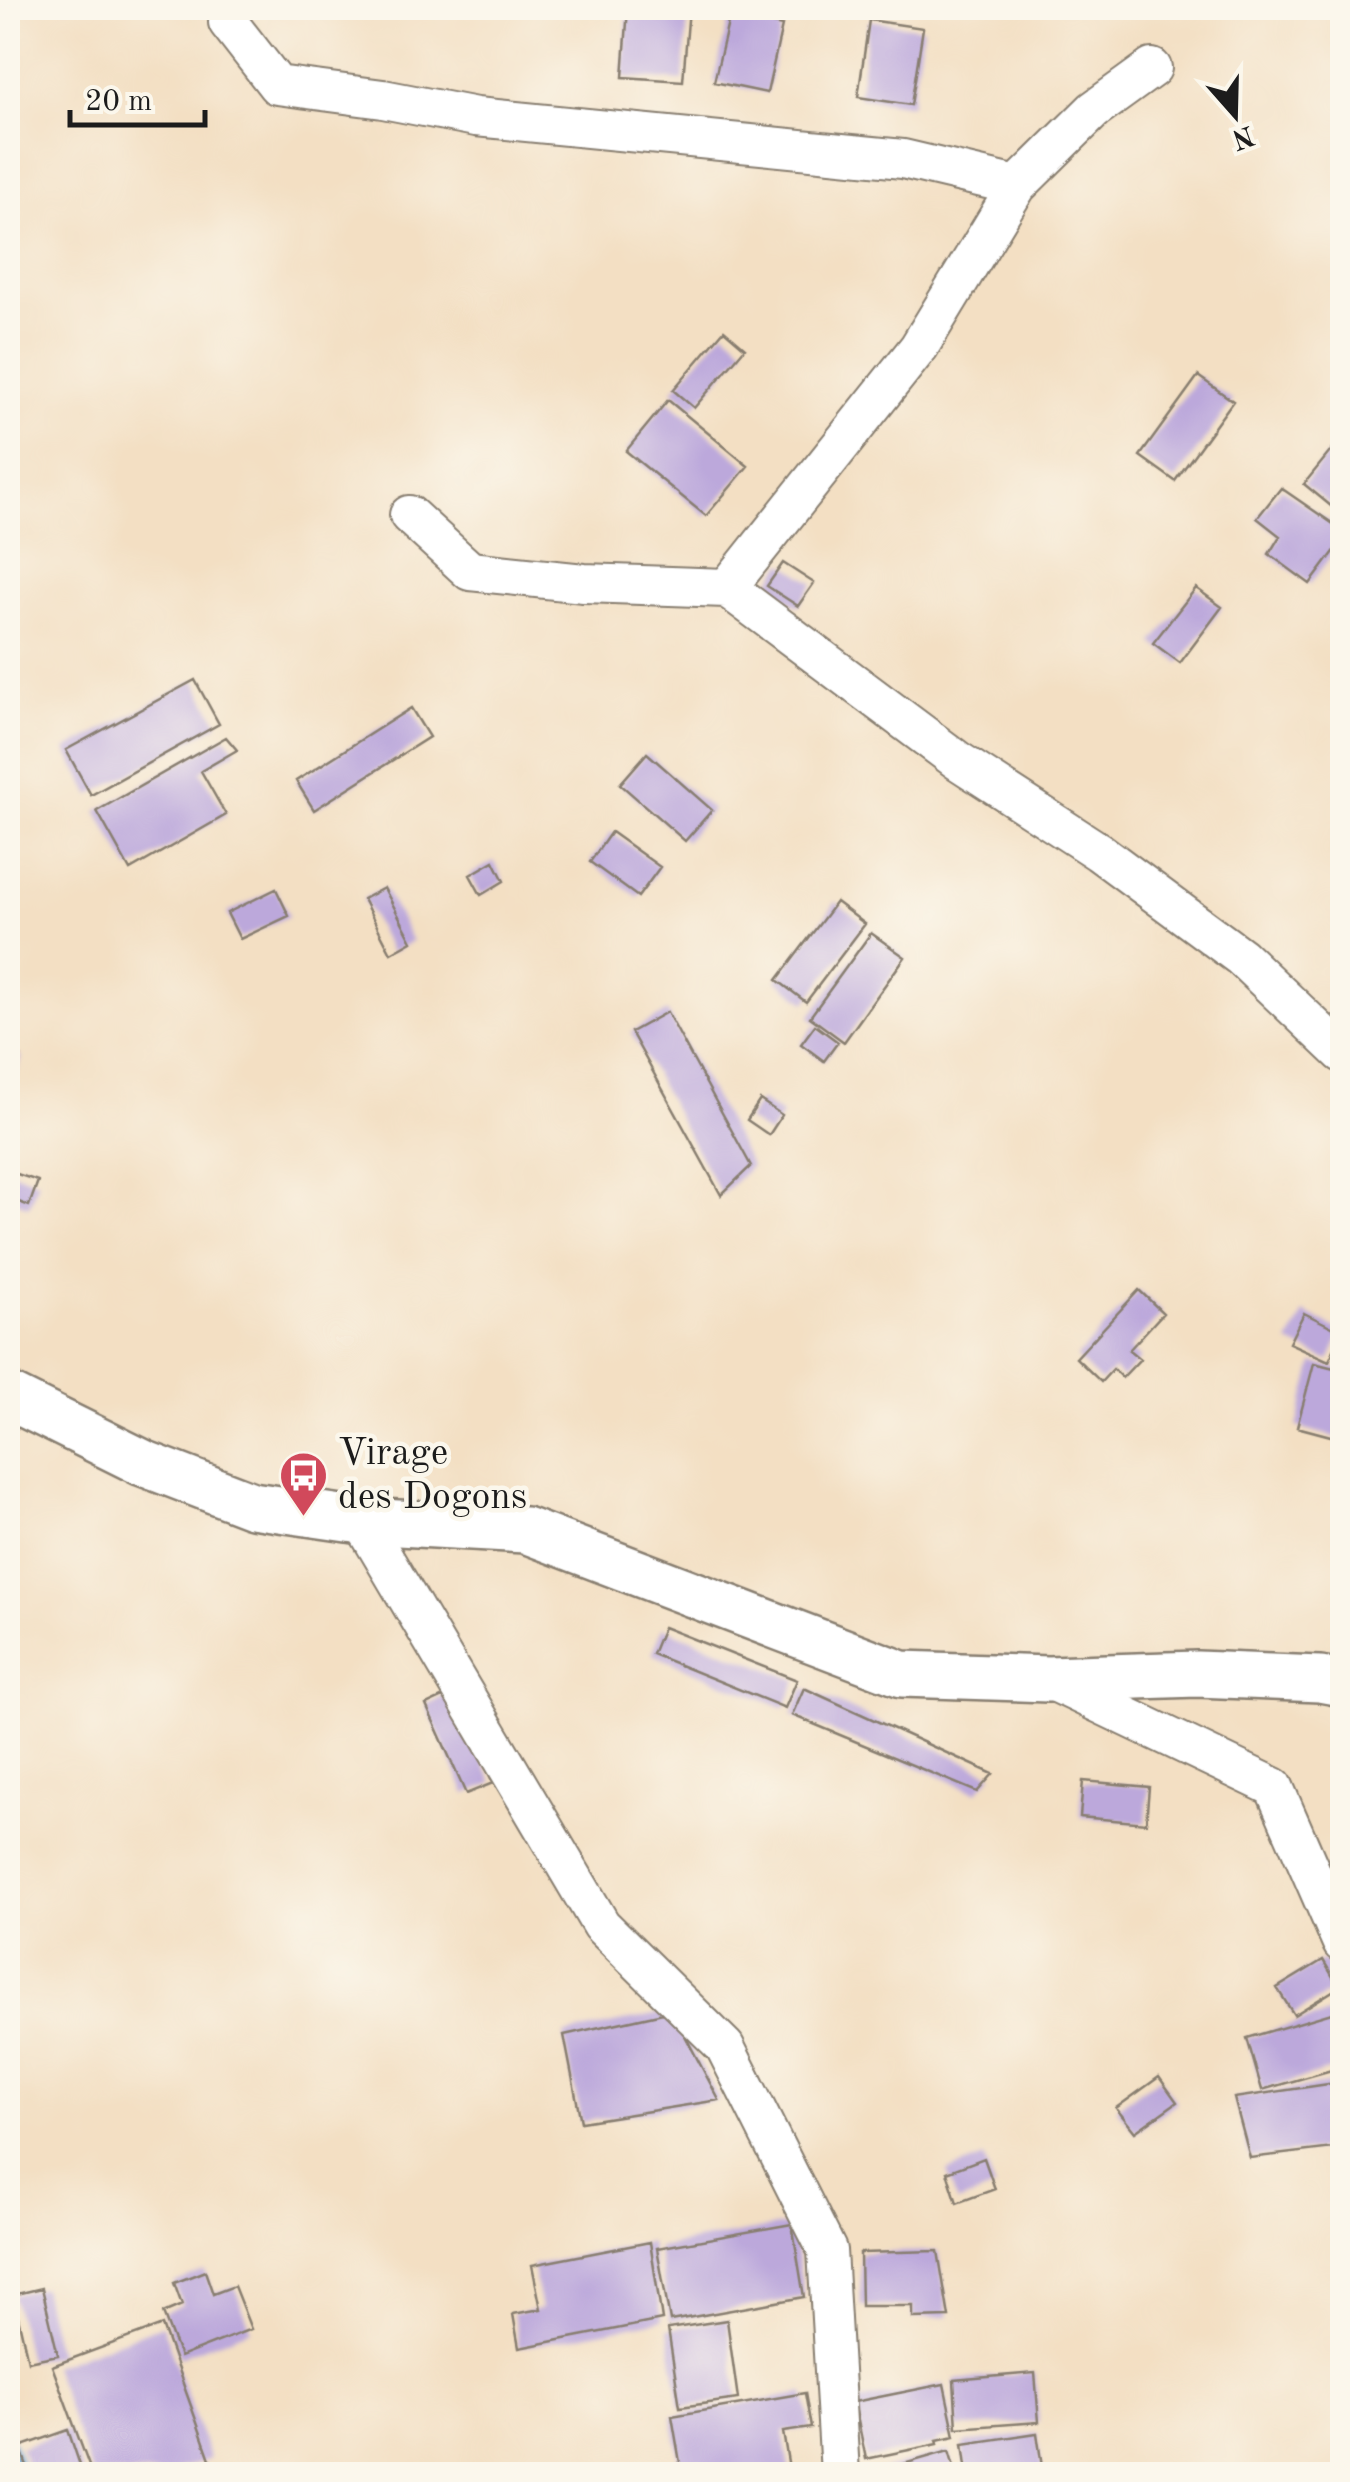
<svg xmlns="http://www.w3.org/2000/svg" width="1350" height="2482" viewBox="0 0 1350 2482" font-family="'Old Standard TT',serif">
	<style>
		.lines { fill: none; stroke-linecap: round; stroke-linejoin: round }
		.stream { stroke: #63a1d5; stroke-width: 14 }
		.building { fill: #bca8db }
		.minor-casing { stroke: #887e70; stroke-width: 42 }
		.tertiary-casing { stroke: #887e70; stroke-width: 50 }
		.minor { stroke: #fff; stroke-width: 38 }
		.tertiary { stroke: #fff; stroke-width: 45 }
		.labels { text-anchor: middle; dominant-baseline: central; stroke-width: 9; stroke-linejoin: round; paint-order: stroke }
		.poi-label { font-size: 38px; fill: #1c1c1c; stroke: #fbf7ec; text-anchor: start }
	</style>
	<rect width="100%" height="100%" fill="#fbf7ec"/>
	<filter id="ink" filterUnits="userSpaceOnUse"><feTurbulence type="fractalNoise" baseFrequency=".01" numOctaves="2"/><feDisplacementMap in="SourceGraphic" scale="20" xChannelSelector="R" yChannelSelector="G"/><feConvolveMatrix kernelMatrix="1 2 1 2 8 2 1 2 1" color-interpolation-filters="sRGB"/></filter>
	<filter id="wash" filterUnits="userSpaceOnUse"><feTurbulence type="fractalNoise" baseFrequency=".0048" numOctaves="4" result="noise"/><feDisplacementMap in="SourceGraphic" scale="40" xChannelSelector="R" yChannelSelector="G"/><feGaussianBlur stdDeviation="2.25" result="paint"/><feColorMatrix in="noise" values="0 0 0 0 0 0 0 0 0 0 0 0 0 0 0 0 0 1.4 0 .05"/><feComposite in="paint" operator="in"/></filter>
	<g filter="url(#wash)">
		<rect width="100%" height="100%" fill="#f3dfc3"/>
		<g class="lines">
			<path class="stream" d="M8,2445L19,2474"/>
		</g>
		<g id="blocks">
			<path class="building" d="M628,8H689L683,81L623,77Z
				M730,14L782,26L767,93L714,82Z
				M869,20L923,28L911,105L858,97Z
				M724,330L745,348L694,408L673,390Z
				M1198,376L1233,401L1175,481L1140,456Z
				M668,400L748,466L706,516L626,451Z
				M1338,442L1342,446V515L1304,484Z
				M1281,488L1342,530V541L1310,584L1269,554L1280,536L1257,518Z
				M783,563L814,583L798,606L767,586Z
				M1196,588L1222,607L1180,663L1153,643Z
				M195,680L219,724L91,795L66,750Z
				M411,708L429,737L314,810L296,781Z
				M226,737L237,750L201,771L226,815L130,870L97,811Z
				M647,753L712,810L685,841L620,784Z
				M611,832L660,867L638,897L590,862Z
				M494,861L504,881L481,895L470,875Z
				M384,888L412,941L391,953L363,899Z
				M276,889L289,916L240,939L227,913Z
				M836,902L865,924L806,1002L777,980Z
				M871,933L905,957L844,1042L810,1017Z
				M667,1012L751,1166L721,1195L631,1032Z
				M815,1025L838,1042L824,1061L801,1044Z
				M8,1052L21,1056L13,1086L8,1085Z
				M760,1100L782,1115L769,1135L747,1120Z
				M8,1171L38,1181L29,1206L8,1198Z
				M1139,1290L1163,1313L1129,1350L1140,1359L1122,1378L1113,1369L1101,1382L1076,1358Z
				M1304,1313L1342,1332L1329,1361L1289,1343Z
				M1314,1363L1342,1370V1439L1297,1427Z
				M663,1627L797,1680L785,1708L652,1654Z
				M804,1688L993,1774L977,1792L792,1715Z
				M452,1693L493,1783L466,1794L426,1705Z
				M1083,1781L1149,1787L1146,1823L1080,1817Z
				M1323,1960L1339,1987L1294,2015L1277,1988Z
				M1342,2010V2067L1262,2090L1247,2038Z
				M672,2011L719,2100L581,2122L564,2035Z
				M1159,2077L1177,2102L1135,2132L1116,2108Z
				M1342,2082V2147L1250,2158L1234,2098Z
				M984,2158L995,2189L957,2203L947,2172Z
				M792,2224L804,2297L670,2321L657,2248Z
				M650,2242L662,2320L519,2348L513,2314L541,2309L532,2265Z
				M938,2251L949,2317L913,2318V2306H861L860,2253Z
				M205,2271L213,2294L234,2286L251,2329L180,2357L163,2313L182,2305L174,2283Z
				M42,2288L58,2355L28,2361L13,2295Z
				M727,2320L738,2399L680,2407L668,2329Z
				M162,2325L210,2459L166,2474H92L52,2366Z
				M1035,2373L1039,2422L957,2428L954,2380Z
				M944,2384L955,2436L937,2440L938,2444L866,2459L854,2402Z
				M805,2393L811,2428L783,2432L790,2474H682L672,2416Z
				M68,2430L83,2474H30L20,2447Z
				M1037,2433L1043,2474H967L963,2444Z
				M949,2451L956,2474H872V2473Z"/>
		</g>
	</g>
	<g filter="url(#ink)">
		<use href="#blocks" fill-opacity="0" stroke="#887e70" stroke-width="2.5"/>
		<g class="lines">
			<defs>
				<path id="minor" d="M230,8L228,22L277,85L383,99L476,117L903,159L1017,186
					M409,515L470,571L584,583L727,588L957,760L1099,852L1241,957L1342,1053
					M727,588L919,347L1017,186L1094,110L1152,68
					M362,1521L601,1925L725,2047L827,2250L840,2474
					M1048,1679L1274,1787L1342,1943"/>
				<path id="tertiary" d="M8,1396L143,1463L252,1505L362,1521L525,1530L902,1674L1048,1679L1197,1674L1320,1679L1342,1683"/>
			</defs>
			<use href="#minor" class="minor-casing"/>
			<use href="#tertiary" class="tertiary-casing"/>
			<use href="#minor" class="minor"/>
			<use href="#tertiary" class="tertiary"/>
		</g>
	</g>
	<defs>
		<symbol id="bus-pin" viewBox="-11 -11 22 30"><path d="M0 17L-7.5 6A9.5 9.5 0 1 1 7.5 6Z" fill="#d1495b" stroke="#fbf7ec"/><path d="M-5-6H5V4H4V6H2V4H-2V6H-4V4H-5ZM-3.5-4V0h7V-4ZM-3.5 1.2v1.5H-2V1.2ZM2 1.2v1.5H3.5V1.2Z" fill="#fff"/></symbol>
	</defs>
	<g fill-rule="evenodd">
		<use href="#bus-pin" x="276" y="1448" width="55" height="75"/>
	</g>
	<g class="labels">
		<g class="poi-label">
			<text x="338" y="1454">Virage<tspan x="338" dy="44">des Dogons</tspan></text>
		</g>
	</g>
	<rect width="1350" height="2482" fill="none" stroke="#fbf7ec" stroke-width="40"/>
	<g transform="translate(1235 115) rotate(160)" stroke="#fbf7ec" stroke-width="8" paint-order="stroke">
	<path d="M0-8L18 38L0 25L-18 38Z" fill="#1c1c1c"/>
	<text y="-15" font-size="28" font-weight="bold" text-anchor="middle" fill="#1c1c1c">N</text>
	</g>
	<path d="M70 110v15h135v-15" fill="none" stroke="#1c1c1c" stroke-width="5"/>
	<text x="85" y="110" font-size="30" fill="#1c1c1c" stroke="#fbf7ec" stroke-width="8" paint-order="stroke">20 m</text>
</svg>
